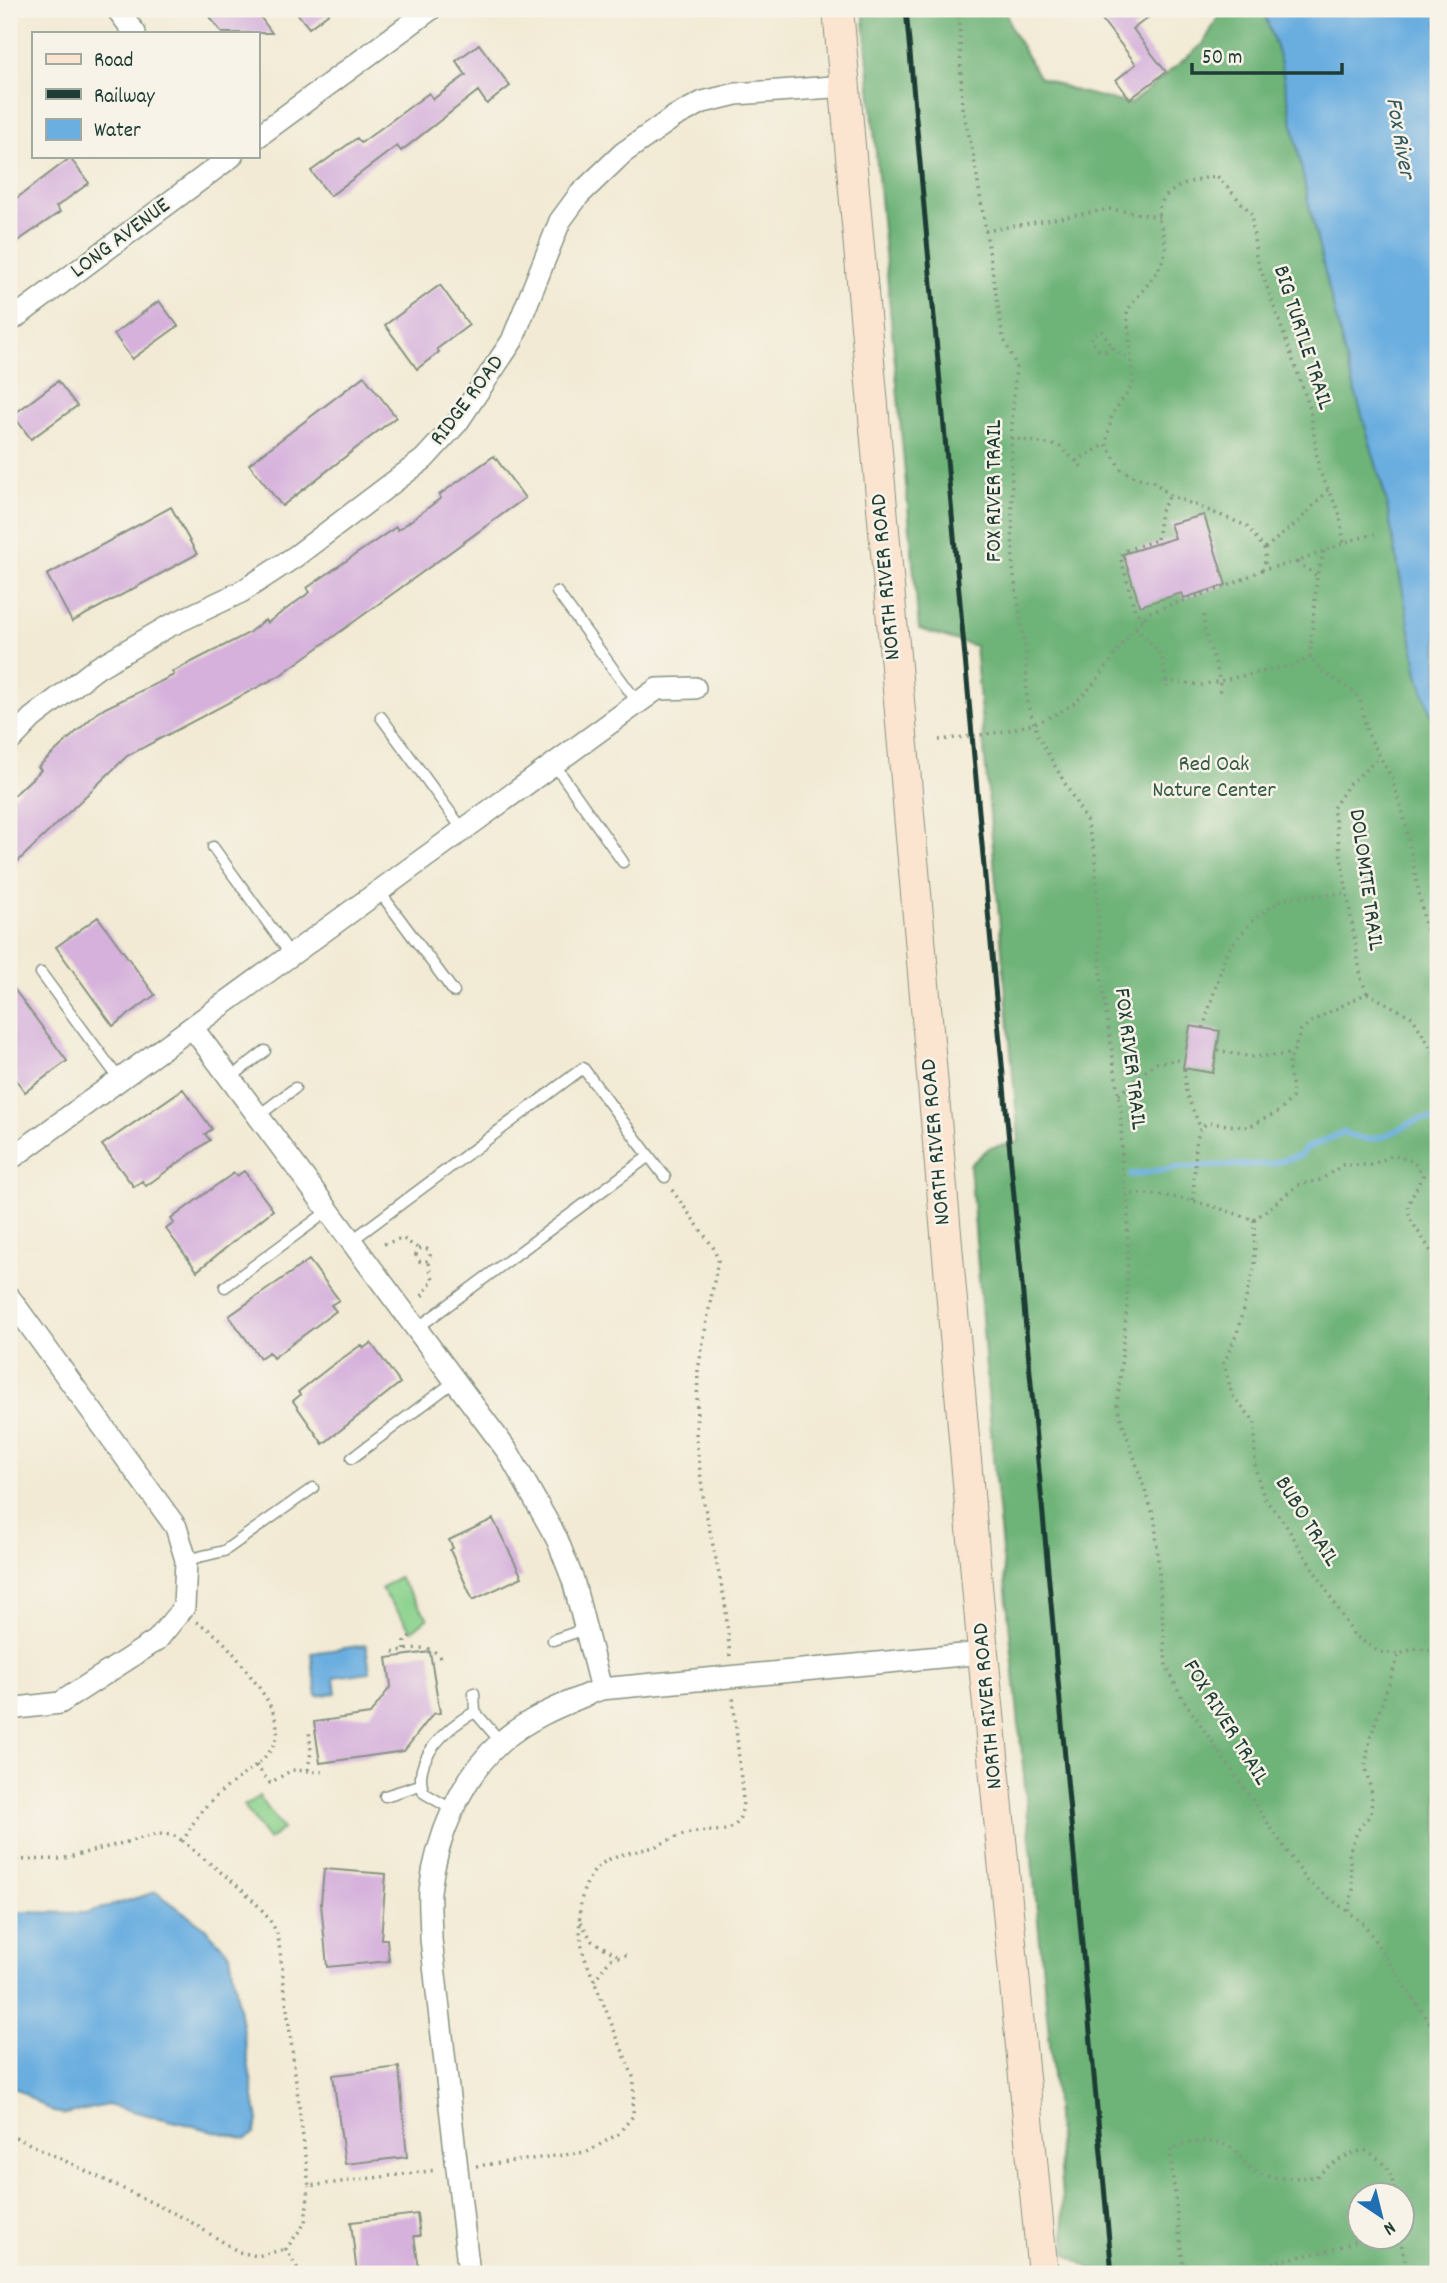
<svg xmlns="http://www.w3.org/2000/svg" width="1447" height="2283" viewBox="0 0 1447 2283" font-family="Dekko,sans-serif">
	<style>
		.green { fill: #89d18c; stroke: #548760; stroke-width: 2 }
		.forest { fill: #6eb378; stroke: #467856; stroke-width: 2; fill-rule: evenodd }
		.water { fill: #6baee0; stroke: #45768a; stroke-width: 2 }
		.lines { fill: none; stroke-linecap: round; stroke-linejoin: round }
		.stream { stroke: #6baee0; stroke-width: 6 }
		.building { fill: #d5b1dc }
		.lane-casing { stroke: #889484; stroke-width: 13 }
		.street-casing { stroke: #889484; stroke-width: 24 }
		.secondary-casing { stroke: #889484; stroke-width: 32 }
		.path { stroke: #889484; stroke-width: 3.5; stroke-dasharray: 2 5; stroke-linecap: butt }
		.lane { stroke: #fff; stroke-width: 10 }
		.street { stroke: #fff; stroke-width: 21 }
		.secondary { stroke: #fce5d0; stroke-width: 30 }
		.rail { stroke: #1f3d34; stroke-width: 5 }
		.labels { text-anchor: middle; dominant-baseline: central; stroke-width: 5; stroke-linejoin: round; paint-order: stroke }
		.street-label { font-size: 23px; fill: #1f3d34; stroke: #f7f3e8 }
		.park-label { font-size: 23px; fill: #345b46; stroke: #f7f3e8 }
		.water-label { font-size: 24px; font-style: italic; fill: #32595f; stroke: #f7f3e8 }
	</style>
	<rect width="100%" height="100%" fill="#f7f3e8"/>
	<filter id="ink" filterUnits="userSpaceOnUse"><feTurbulence type="fractalNoise" baseFrequency=".0143" numOctaves="2"/><feDisplacementMap in="SourceGraphic" scale="14" xChannelSelector="R" yChannelSelector="G"/><feConvolveMatrix kernelMatrix="1 2 1 2 8 2 1 2 1" color-interpolation-filters="sRGB"/></filter>
	<filter id="wash" filterUnits="userSpaceOnUse"><feTurbulence type="fractalNoise" baseFrequency=".00686" numOctaves="4" result="noise"/><feDisplacementMap in="SourceGraphic" scale="28" xChannelSelector="R" yChannelSelector="G"/><feGaussianBlur stdDeviation="1.57" result="paint"/><feColorMatrix in="noise" values="0 0 0 0 0 0 0 0 0 0 0 0 0 0 0 0 0 1.4 0 .05"/><feComposite in="paint" operator="in"/></filter>
	<g filter="url(#wash)">
		<rect width="100%" height="100%" fill="#f2ead4"/>
		<path class="green" d="M398,1577L428,1618L412,1631L381,1589Z
			M259,1796L283,1829L268,1840L244,1806Z"/>
		<path class="forest" d="M863,9H1005L1011,28L1039,77L1076,91L1130,104L1203,44L1223,9H1263L1280,59L1308,201L1345,356L1385,495L1419,678L1438,735V2274H1098L1066,2253L1053,2076L993,1457L970,1165L989,1148L1019,1142L975,646L919,629ZM1360,2196H1402V2238H1360Z"/>
		<path class="water" d="M1263,9H1438V735L1419,678L1385,495L1345,356L1308,201L1280,59Z
			M366,1645L370,1672L334,1677L336,1693L317,1696L311,1653Z
			M156,1892L204,1927L230,1954L258,2121L254,2134L246,2139L107,2105L66,2114L53,2112L9,2084V1912L85,1913Z"/>
		<g class="lines">
			<path class="stream" d="M1131,1175L1181,1167L1270,1164L1301,1155L1305,1149L1344,1132C1388,1157 1410,1105 1438,1123"/>
		</g>
		<g id="blocks">
			<path class="building" d="M204,9H240L247,17L256,11L272,33H222Z
				M294,9H334L309,28Z
				M1111,9H1159L1133,29L1166,72L1130,99L1116,80L1136,64L1100,17Z
				M479,44L510,86L487,104L478,91L401,151L397,146L330,196L311,171L357,138L361,143L429,93L433,99L466,75L456,61Z
				M70,158L89,183L56,207L60,212L9,247V204Z
				M440,285L469,325L437,349L439,352L417,369L385,325Z
				M159,301L178,326L132,359L114,334Z
				M364,376L396,417L282,506L249,464Z
				M58,381L77,406L31,439L13,415Z
				M494,456L525,498L279,676L127,756L9,870V800L41,770L38,767L99,711L174,675L172,672L247,634L265,620L267,623L310,592L307,588L340,565L396,527L398,530L405,525L441,498L439,495Z
				M171,507L197,554L72,622L47,575Z
				M1204,515L1226,585L1184,598L1182,593L1140,606L1123,554L1175,538L1170,524Z
				M98,917L155,995L113,1026L56,947Z
				M9,982L67,1061L25,1092L9,1070Z
				M1190,1026L1220,1031L1213,1073L1183,1068Z
				M183,1089L212,1129L205,1134L210,1140L146,1186L142,1181L134,1187L102,1145Z
				M244,1171L273,1210L197,1271L166,1229L174,1223L171,1219L218,1184L234,1173L237,1176Z
				M309,1260L339,1300L331,1305L336,1311L273,1358L269,1352L260,1358L229,1316Z
				M371,1343L400,1383L323,1444L293,1401L300,1395L298,1392L330,1367L361,1345L364,1348Z
				M493,1519L522,1577L473,1600L450,1550L453,1548L449,1540Z
				M430,1652L440,1713L433,1714L404,1751L320,1763L314,1722L370,1714L391,1686L387,1658Z
				M324,1869L386,1874L381,1939H387L389,1961L327,1967L321,1903Z
				M399,2067L407,2157L345,2164L333,2075Z
				M417,2214L420,2236H414L420,2274H357L351,2222Z"/>
		</g>
	</g>
	<g filter="url(#ink)">
		<use href="#blocks" fill-opacity="0" stroke="#889484" stroke-width="2"/>
		<g class="lines">
			<defs>
				<path id="lane" d="M557,592L638,703
					M381,717L463,830
					M554,764L623,862
					M213,847L291,955
					M379,891L454,992
					M41,973L120,1080
					M230,1078L265,1051
					M258,1116L295,1088
					M649,1156L665,1177
					M351,1241L583,1068L649,1156L416,1329
					M225,1287L328,1211
					M352,1458L455,1381
					M186,1560L224,1551L313,1488
					M553,1640L585,1629
					M475,1712L501,1742
					M385,1796L420,1785
					M453,1810L424,1793C410,1760 448,1726 475,1712L474,1693"/>
				<path id="street" d="M117,9L135,33
					M257,137L431,9
					M9,322L232,156
					M9,742L32,718L97,668L167,627L241,592L296,556L424,459L457,423L512,341L560,221L579,195L623,153L674,117L703,102L736,94L846,86
					M192,1027L657,689L695,688
					M9,1160L192,1027L508,1452L557,1539L573,1580L601,1689L983,1653
					M9,1297L176,1527L186,1560L184,1607L157,1640L60,1703L9,1709
					M469,2274L431,1939C431,1923 429,1906 430,1891C436,1839 461,1777 501,1742C529,1717 567,1703 601,1689"/>
				<path id="secondary" d="M838,9L983,1653L1043,2274"/>
			</defs>
			<use href="#lane" class="lane-casing"/>
			<use href="#street" class="street-casing"/>
			<use href="#secondary" class="secondary-casing"/>
			<path class="path" d="M959,9L962,107L973,152L1003,337L1016,365L1011,438L1013,569L1026,654L1027,702L1039,738L1086,820L1095,854L1101,977L1121,1112L1122,1168L1128,1206L1127,1306L1117,1406L1155,1520L1166,1666L1183,1699L1308,1882L1364,1924L1438,2036
				M985,231L1110,209L1159,217
				M1112,347L1106,351L1099,350L1091,340L1093,334L1102,331L1112,347L1129,359
				M1011,438L1059,446L1084,469
				M1076,461L1106,444
				M1157,539L1161,511L1170,495
				M1265,548L1298,522L1328,490
				M1324,551L1317,576L1310,657L1324,673L1353,691L1360,700L1367,732L1392,779L1404,817L1426,929L1438,942
				M1297,562L1317,576
				M1262,570L1266,560L1264,548L1247,526L1170,495L1154,482L1132,476L1121,469L1106,444L1112,414L1133,385L1127,311C1139,292 1161,274 1165,252C1167,240 1162,231 1159,220C1153,189 1195,179 1217,176L1251,213L1256,256L1310,408L1319,470L1339,512L1344,543
				M1204,615C1202,643 1220,659 1220,692
				M1143,620L1135,611L1120,556L1127,550L1156,540L1157,543
				M1136,628L1149,612L1226,587L1262,570L1297,562L1349,541L1375,534
				M1166,681L1201,685L1298,664L1310,657
				M939,740C988,734 1050,730 1086,692C1105,673 1117,648 1136,628L1162,656L1167,687
				M1367,993L1361,978L1333,808L1349,784L1379,758
				M1367,993L1412,1017L1438,1059
				M1203,1028L1227,951L1253,920L1284,898L1347,893
				M1217,1050L1251,1057L1291,1054
				M1184,1069L1186,1093L1200,1127
				M1119,1095L1155,1063L1184,1059
				M672,1190L713,1247L718,1260L698,1370L696,1439L704,1503L725,1602L730,1657
				M1125,1194C1172,1192 1211,1205 1254,1220
				M1193,1200L1196,1143L1200,1128L1208,1123L1248,1127L1280,1111L1292,1098L1293,1087L1288,1067L1301,1030L1314,1020L1367,993
				M1254,1220L1255,1264L1237,1333L1224,1363L1232,1395L1255,1422V1467L1264,1498L1284,1522L1354,1635L1379,1652L1399,1654L1417,1648L1438,1652
				M1254,1220L1298,1185L1320,1180L1343,1165H1371L1394,1155L1414,1162L1423,1175L1408,1205L1410,1219L1438,1262
				M384,1244L402,1238L419,1249
				M416 1255a7 7 0 1 1 14 0a7 7 0 1 1-14 0Z
				M422,1296L433,1279L427,1260
				M196,1622C222,1635 235,1655 252,1678C309,1752 258,1756 210,1802C198,1813 191,1827 183,1841C212,1868 264,1899 278,1936L309,2186L437,2170
				M405,1650V1642L413,1632
				M393,1652C409,1650 433,1641 441,1660
				M256,1765L270,1783L292,1770L323,1772
				M308,1770L311,1751L309,1730
				M9,1860L61,1859L158,1834L173,1835L183,1841
				M1348,1911L1353,1890L1349,1852L1358,1830L1371,1814L1372,1794L1365,1767L1370,1738L1399,1654
				M581,1922L592,1941L617,1955
				M594,1981L610,1959L631,1954
				M9,2134L186,2219L239,2252L257,2256L286,2249
				M476,2166L587,2152L618,2134L633,2116L634,2079L584,1956C576,1922 575,1873 614,1857C625,1853 638,1851 650,1848C664,1844 676,1835 690,1833C718,1827 741,1841 743,1800L733,1697
				M1400,2238L1408,2274
				M301,2274L286,2249L305,2223L309,2186
				M1189,2274L1185,2272L1182,2258L1170,2151C1182,2140 1212,2139 1228,2146C1239,2151 1245,2166 1256,2172C1271,2181 1299,2177 1316,2177C1332,2163 1344,2155 1365,2150C1385,2162 1394,2172 1394,2196
				M1217,2274L1331,2250L1365,2238"/>
			<use href="#lane" class="lane"/>
			<use href="#street" class="street"/>
			<use href="#secondary" class="secondary"/>
			<path class="rail" d="M906,9L1112,2274"/>
		</g>
	</g>
	<g class="labels">
		<g class="street-label">
			<text transform="translate(121 239) rotate(-37)">LONG AVENUE</text>
			<text transform="translate(1302 338) rotate(72)">BIG TURTLE TRAIL</text>
			<text transform="translate(468 401) rotate(-53)">RIDGE ROAD</text>
			<text transform="translate(995 491) rotate(-90)">FOX RIVER TRAIL</text>
			<text transform="translate(887 577) rotate(-95)">NORTH RIVER ROAD</text>
			<text transform="translate(1365 880) rotate(82)">DOLOMITE TRAIL</text>
			<text transform="translate(1129 1059) rotate(83)">FOX RIVER TRAIL</text>
			<text transform="translate(937 1142) rotate(-95)">NORTH RIVER ROAD</text>
			<text transform="translate(1306 1522) rotate(58)">BUBO TRAIL</text>
			<text transform="translate(989 1706) rotate(-95)">NORTH RIVER ROAD</text>
			<text transform="translate(1225 1723) rotate(58)">FOX RIVER TRAIL</text>
		</g>
		<g class="park-label">
			<text x="1214" y="765">Red Oak<tspan x="1214" dy="26">Nature Center</tspan></text>
		</g>
		<g class="water-label">
			<text transform="translate(1399 138) rotate(80)">Fox River</text>
		</g>
	</g>
	<rect width="1447" height="2283" fill="none" stroke="#f7f3e8" stroke-width="35"/>
	<rect x="32" y="32" width="228" height="126" fill="#f7f3e8" stroke="#a1aaa0" stroke-width="2"/>
	<rect x="46" y="54" width="35" height="10" fill="#fce5d0" stroke="#a1aaa0" stroke-width="2"/>
	<text x="94" y="66" font-size="21" fill="#1f3d34">Road</text>
	<rect x="46" y="89" width="35" height="10" fill="#1f3d34" stroke="#a1aaa0" stroke-width="2"/>
	<text x="94" y="102" font-size="21" fill="#1f3d34">Railway</text>
	<rect x="46" y="119" width="35" height="21" fill="#6baee0" stroke="#a1aaa0" stroke-width="2"/>
	<text x="94" y="136" font-size="21" fill="#1f3d34">Water</text>
	<g transform="translate(1381 2216) rotate(145)"><circle r="33" fill="#f7f3e8" stroke="#a1aaa0" stroke-width="2"/>
	<path d="M0-5L12 26L0 18L-12 26Z" fill="#1f6fb2"/>
	<text y="-10" font-size="19" font-weight="bold" text-anchor="middle" fill="#1f3d34">N</text>
	</g>
	<path d="M1192 63v10h150v-10" fill="none" stroke="#1f3d34" stroke-width="3.5"/>
	<text x="1202" y="63" font-size="21" fill="#1f3d34" stroke="#f7f3e8" stroke-width="5" paint-order="stroke">50 m</text>
</svg>
